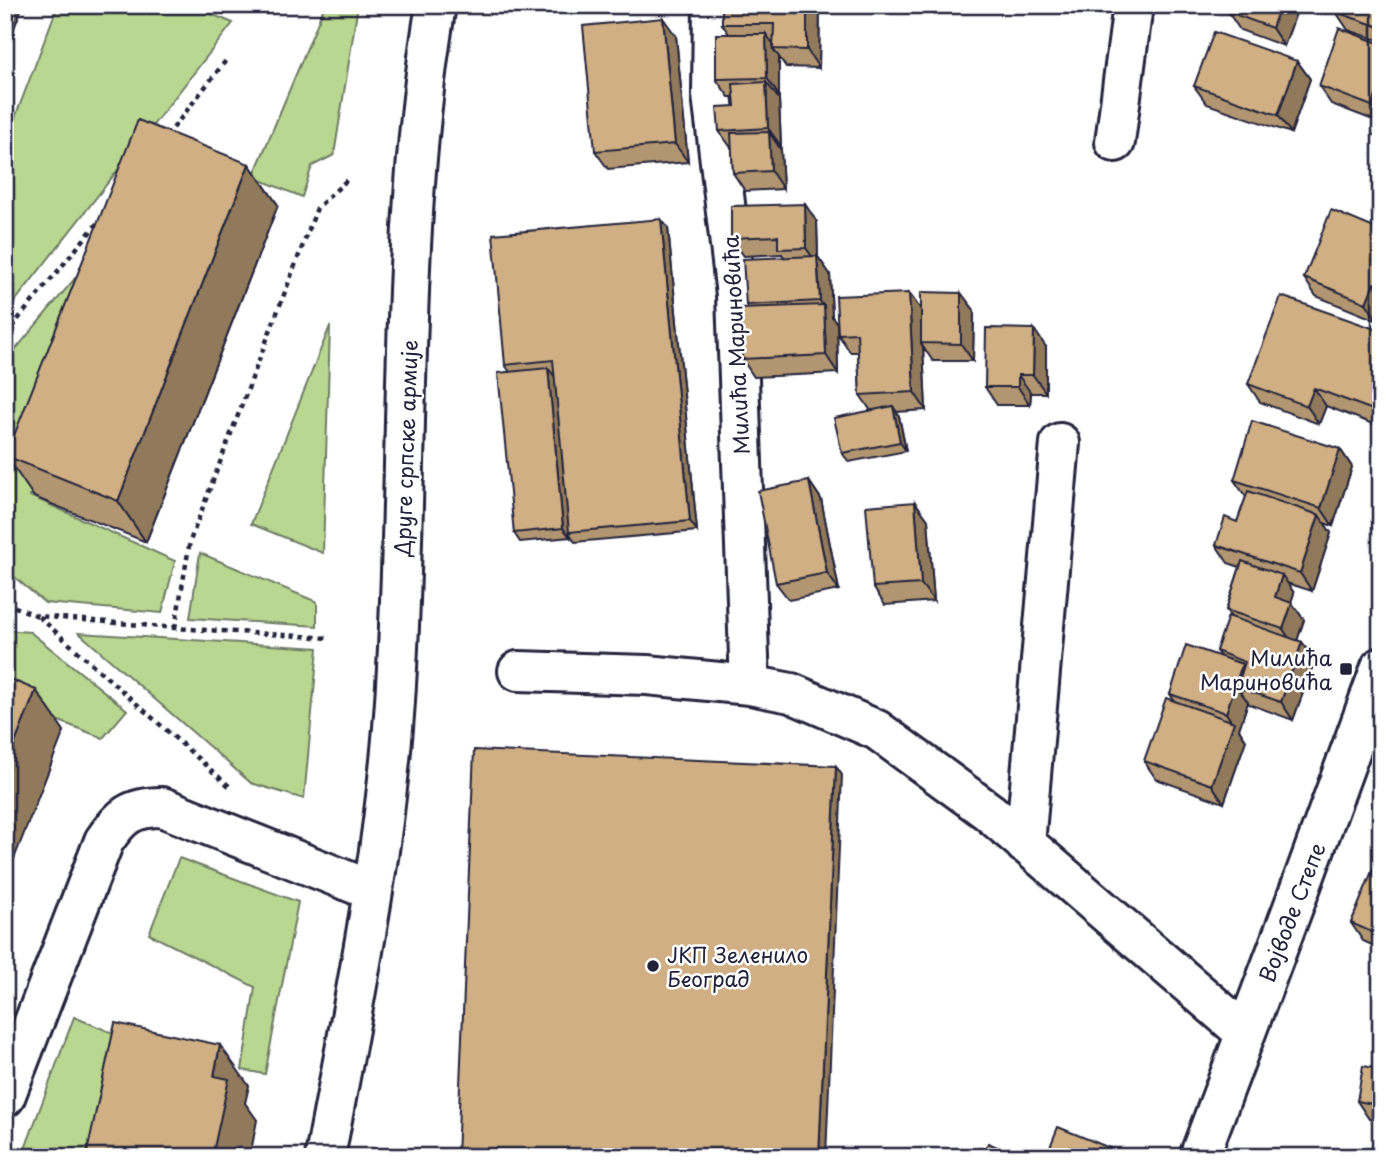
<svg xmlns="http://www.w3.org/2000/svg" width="1386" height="1162" viewBox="0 0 1386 1162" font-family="'Playpen Sans',sans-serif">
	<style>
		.green { fill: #b9d790; stroke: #6e7c66; stroke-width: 2 }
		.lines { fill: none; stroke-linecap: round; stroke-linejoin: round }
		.minor-casing { stroke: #22223b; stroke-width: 44 }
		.path { stroke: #22223b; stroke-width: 4.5; stroke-dasharray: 5 5; stroke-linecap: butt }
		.minor { stroke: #fff; stroke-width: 38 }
		.wall { fill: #b29671; stroke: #22223b; stroke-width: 2 }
		.shaded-wall { fill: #917a5c; stroke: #22223b; stroke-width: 2 }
		.building { fill: #cfaf83; stroke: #22223b; stroke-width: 2 }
		.poi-dot { fill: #22223b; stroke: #fff; stroke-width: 2.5 }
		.labels { text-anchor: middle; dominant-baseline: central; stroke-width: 5; stroke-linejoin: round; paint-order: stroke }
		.street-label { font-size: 21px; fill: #22223b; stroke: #fff }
		.poi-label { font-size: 21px; fill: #22223b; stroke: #fff; text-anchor: end }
	</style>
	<rect width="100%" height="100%" fill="#fff"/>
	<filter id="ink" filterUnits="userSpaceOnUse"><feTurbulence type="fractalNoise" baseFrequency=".0143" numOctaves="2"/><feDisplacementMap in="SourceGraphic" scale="14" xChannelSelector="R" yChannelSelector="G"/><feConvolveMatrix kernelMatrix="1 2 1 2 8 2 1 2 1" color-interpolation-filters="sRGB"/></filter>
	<g filter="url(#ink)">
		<path class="green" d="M58,5H189L233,23L5,314V144Z
			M325,5H358L334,155L312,166L302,197L253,177Z
			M152,186L30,496L175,561L162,613L45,603L5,569V362Z
			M330,326L323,553L251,524Z
			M200,553L317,602V626L190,618Z
			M5,630L30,632L127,710L103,738L5,700Z
			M79,633L318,648L304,799L251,783Z
			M179,858L298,902L265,1074L242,1070L255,987L149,934Z
			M74,1017L142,1045L115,1157H22Z"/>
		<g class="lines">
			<defs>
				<path id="minor" d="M713,5L712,95L736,295L750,685
					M1115,142L1133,5
					M518,671L647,675L750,685L791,693L877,730L989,812L1244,1032
					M1025,844L1060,443
					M5,1097L104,841C121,816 131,807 162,807L373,891
					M325,1157C354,1001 387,844 396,685C410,459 398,229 436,5
					M1199,1157L1300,889L1381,667"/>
			</defs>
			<use href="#minor" class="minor-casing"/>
			<path class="path" d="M167,136L227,59
				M5,335L100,220
				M5,603L38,616
				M175,628L190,541L317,208L349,178
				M229,786L38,616L175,628L331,638"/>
			<use href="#minor" class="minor"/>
		</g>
		<path class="wall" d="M226,5H245L242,12Z
			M820,5L819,68L786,67L779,57V96H777L779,99L781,146H779L781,150L783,189L745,191L733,173L732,149L719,131L735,106L734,97H729L716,79L729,34L722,24Z
			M1299,5L1284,46L1240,30L1228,12Z
			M1381,5V41L1348,30L1336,12Z
			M676,36L688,162L608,169L595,151Z
			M1381,44V123L1331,104L1319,86Z
			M1297,61L1310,79L1291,133L1207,104L1194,86Z
			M249,164L278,205L146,542L34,497L6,456Z
			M1381,211V315L1378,321L1316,296L1304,278L1374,228Z
			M661,219L668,228L697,531L575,542L570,534V537L520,542L514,533L510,372L505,365Z
			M817,222L818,257L830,274L832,317L837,323L838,373L754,377L742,359L748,308L746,305L784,257L782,254L744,256L731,238Z
			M961,293L974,310L973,361H933L923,347L926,410L896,412L899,416L906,451L849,462L842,453L871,411L860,395L858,352H850L838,334L921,310Z
			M1381,331V427L1326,406L1319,424L1260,402L1248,384Z
			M1046,347V393H1031L1030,405H997L985,387Z
			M1340,449L1352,467L1333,526L1324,523L1331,533L1312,591L1287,583L1294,593L1291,602L1304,620L1297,640L1302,642L1315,660L1293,720L1249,704L1248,702L1239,729L1246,740L1224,803L1156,779L1144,761L1175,702L1170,694L1220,656L1216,651L1231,617L1226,610L1240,567L1228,563L1216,545L1237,522L1246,497L1234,480Z
			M809,481L821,499L839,590L789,600L776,583Z
			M915,502L928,520L934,601L885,605L873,587Z
			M1381,860V949L1363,941L1351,923Z
			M1381,1069V1135L1374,1126L1375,1120L1369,1119L1357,1101Z"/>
		<path class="shaded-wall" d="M5,5H23L5,52Z
			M237,5H245L242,12Z
			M807,5H820L819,68L807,50Z
			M1280,5H1299L1284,46L1272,28Z
			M663,18L676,36L688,162L675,144Z
			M766,34L777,49H773L779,57V96L767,78Z
			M1297,61L1310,79L1291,133L1278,115Z
			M766,82L779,99L781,146L768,128Z
			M1381,83V118L1372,106Z
			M769,132L781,150L783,189L771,171Z
			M249,164L278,205L146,542L118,501Z
			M805,204L817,222L818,257L830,274L832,317L837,323L838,373L826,355L824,307L820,301L818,265L806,248Z
			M661,219L668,228L697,531L690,521Z
			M1374,283L1381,294V315L1378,321L1366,303Z
			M909,293L922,311L921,343L923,347L926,410L914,392Z
			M961,293L974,310L973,361L961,344Z
			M1034,329L1046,347V393L1033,375Z
			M548,368L555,377L570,537L563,528Z
			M1018,375L1031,393L1030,405L1018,387Z
			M1314,388L1326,406L1319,424L1307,406Z
			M893,406L899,416L906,451L900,442Z
			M1340,449L1352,467L1333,526L1321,508Z
			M809,481L821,499L839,590L827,573Z
			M915,502L928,520L934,601L921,584Z
			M1319,515L1331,533L1312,591L1300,573Z
			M1282,575L1294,593L1287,615L1275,597Z
			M1292,603L1304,620L1295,647L1283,629Z
			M1302,642L1315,660L1293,720L1281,702Z
			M1242,664L1255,682L1237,687L1248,702L1239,729L1246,740L1224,803L1212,785L1233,724L1226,713Z
			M36,690L64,731L5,882V768Z
			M836,766L842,775L826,1157H819Z
			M220,1045L249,1086L245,1103L257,1120L250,1157H212L214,1076Z"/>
		<path class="building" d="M722,5H807V50L773,49L774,24H722Z
			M1230,5H1280L1272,28L1228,12Z
			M1338,5H1381L1380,27L1336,12Z
			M663,18L675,144L595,151L583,26Z
			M1339,28L1381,44V83L1372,106L1319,86Z
			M1214,32L1297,61L1278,115L1194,86Z
			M716,34H766L767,78L716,79Z
			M766,82L768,128L719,131L717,107L735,106L733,84Z
			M138,120L249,164L118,501L6,456Z
			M1381,123V139L1374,135Z
			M769,132L771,171L733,173L731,133Z
			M805,204L806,248L778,249V236L731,238V206Z
			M1331,210L1374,228L1381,211V286L1374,283L1366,303L1304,278Z
			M661,219L690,521L569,532L553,360L505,365L493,234Z
			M817,256L820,301L746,305L743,259Z
			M921,292L961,293V344L921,343Z
			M909,293L914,392L860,395L857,333L838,334L836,296Z
			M1281,296L1381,331V413L1314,388L1307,406L1248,384Z
			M824,305L826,355L742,359L740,308Z
			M986,328L1034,329L1033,375H1018V387H985Z
			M548,368L563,528L514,533L498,373Z
			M893,406L900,442L842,453L834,418Z
			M1252,421L1340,449L1321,508L1234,480Z
			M809,481L827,573L776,583L758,491Z
			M1248,491L1319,515L1300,573L1216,545L1225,517L1237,522Z
			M915,502L921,584L873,587L866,506Z
			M1242,561L1282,575L1275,597L1292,603L1283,629L1226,610Z
			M1228,616L1302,642L1281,702L1237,687L1245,662L1216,651Z
			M1186,645L1242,664L1226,713L1170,694Z
			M5,677L36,690L5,768Z
			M1166,698L1234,722L1212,785L1144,761Z
			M474,750L836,766L819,1157H457Z
			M1377,859L1381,860V936L1351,923Z
			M115,1023L220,1045L214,1076L229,1079L212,1157H86Z
			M1363,1066L1381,1069V1127L1374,1126L1378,1105L1357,1101Z
			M1058,1127L1127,1155L1126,1157H1046Z
			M988,1143L1020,1157H982Z"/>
	</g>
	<g class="poi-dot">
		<rect x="1339" y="662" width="14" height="14" rx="3.5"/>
		<circle cx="653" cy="966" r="7"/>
	</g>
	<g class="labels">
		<g class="street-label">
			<text transform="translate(735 345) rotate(-93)">Милића Мариновића</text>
			<text transform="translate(405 448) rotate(-88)">Друге српске армије</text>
			<text transform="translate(1291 912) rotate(-69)">Војводе Степе</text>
		</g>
		<g class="poi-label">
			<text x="1332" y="657">Милића<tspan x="1332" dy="24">Мариновића</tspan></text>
			<text x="667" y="954" text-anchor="start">ЈКП Зеленило<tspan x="667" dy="24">Београд</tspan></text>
		</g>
	</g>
	<rect width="1386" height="1162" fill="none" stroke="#fff" stroke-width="28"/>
	<rect x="14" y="14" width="1358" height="1134" fill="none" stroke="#22223b" stroke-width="2.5" filter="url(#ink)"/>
</svg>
